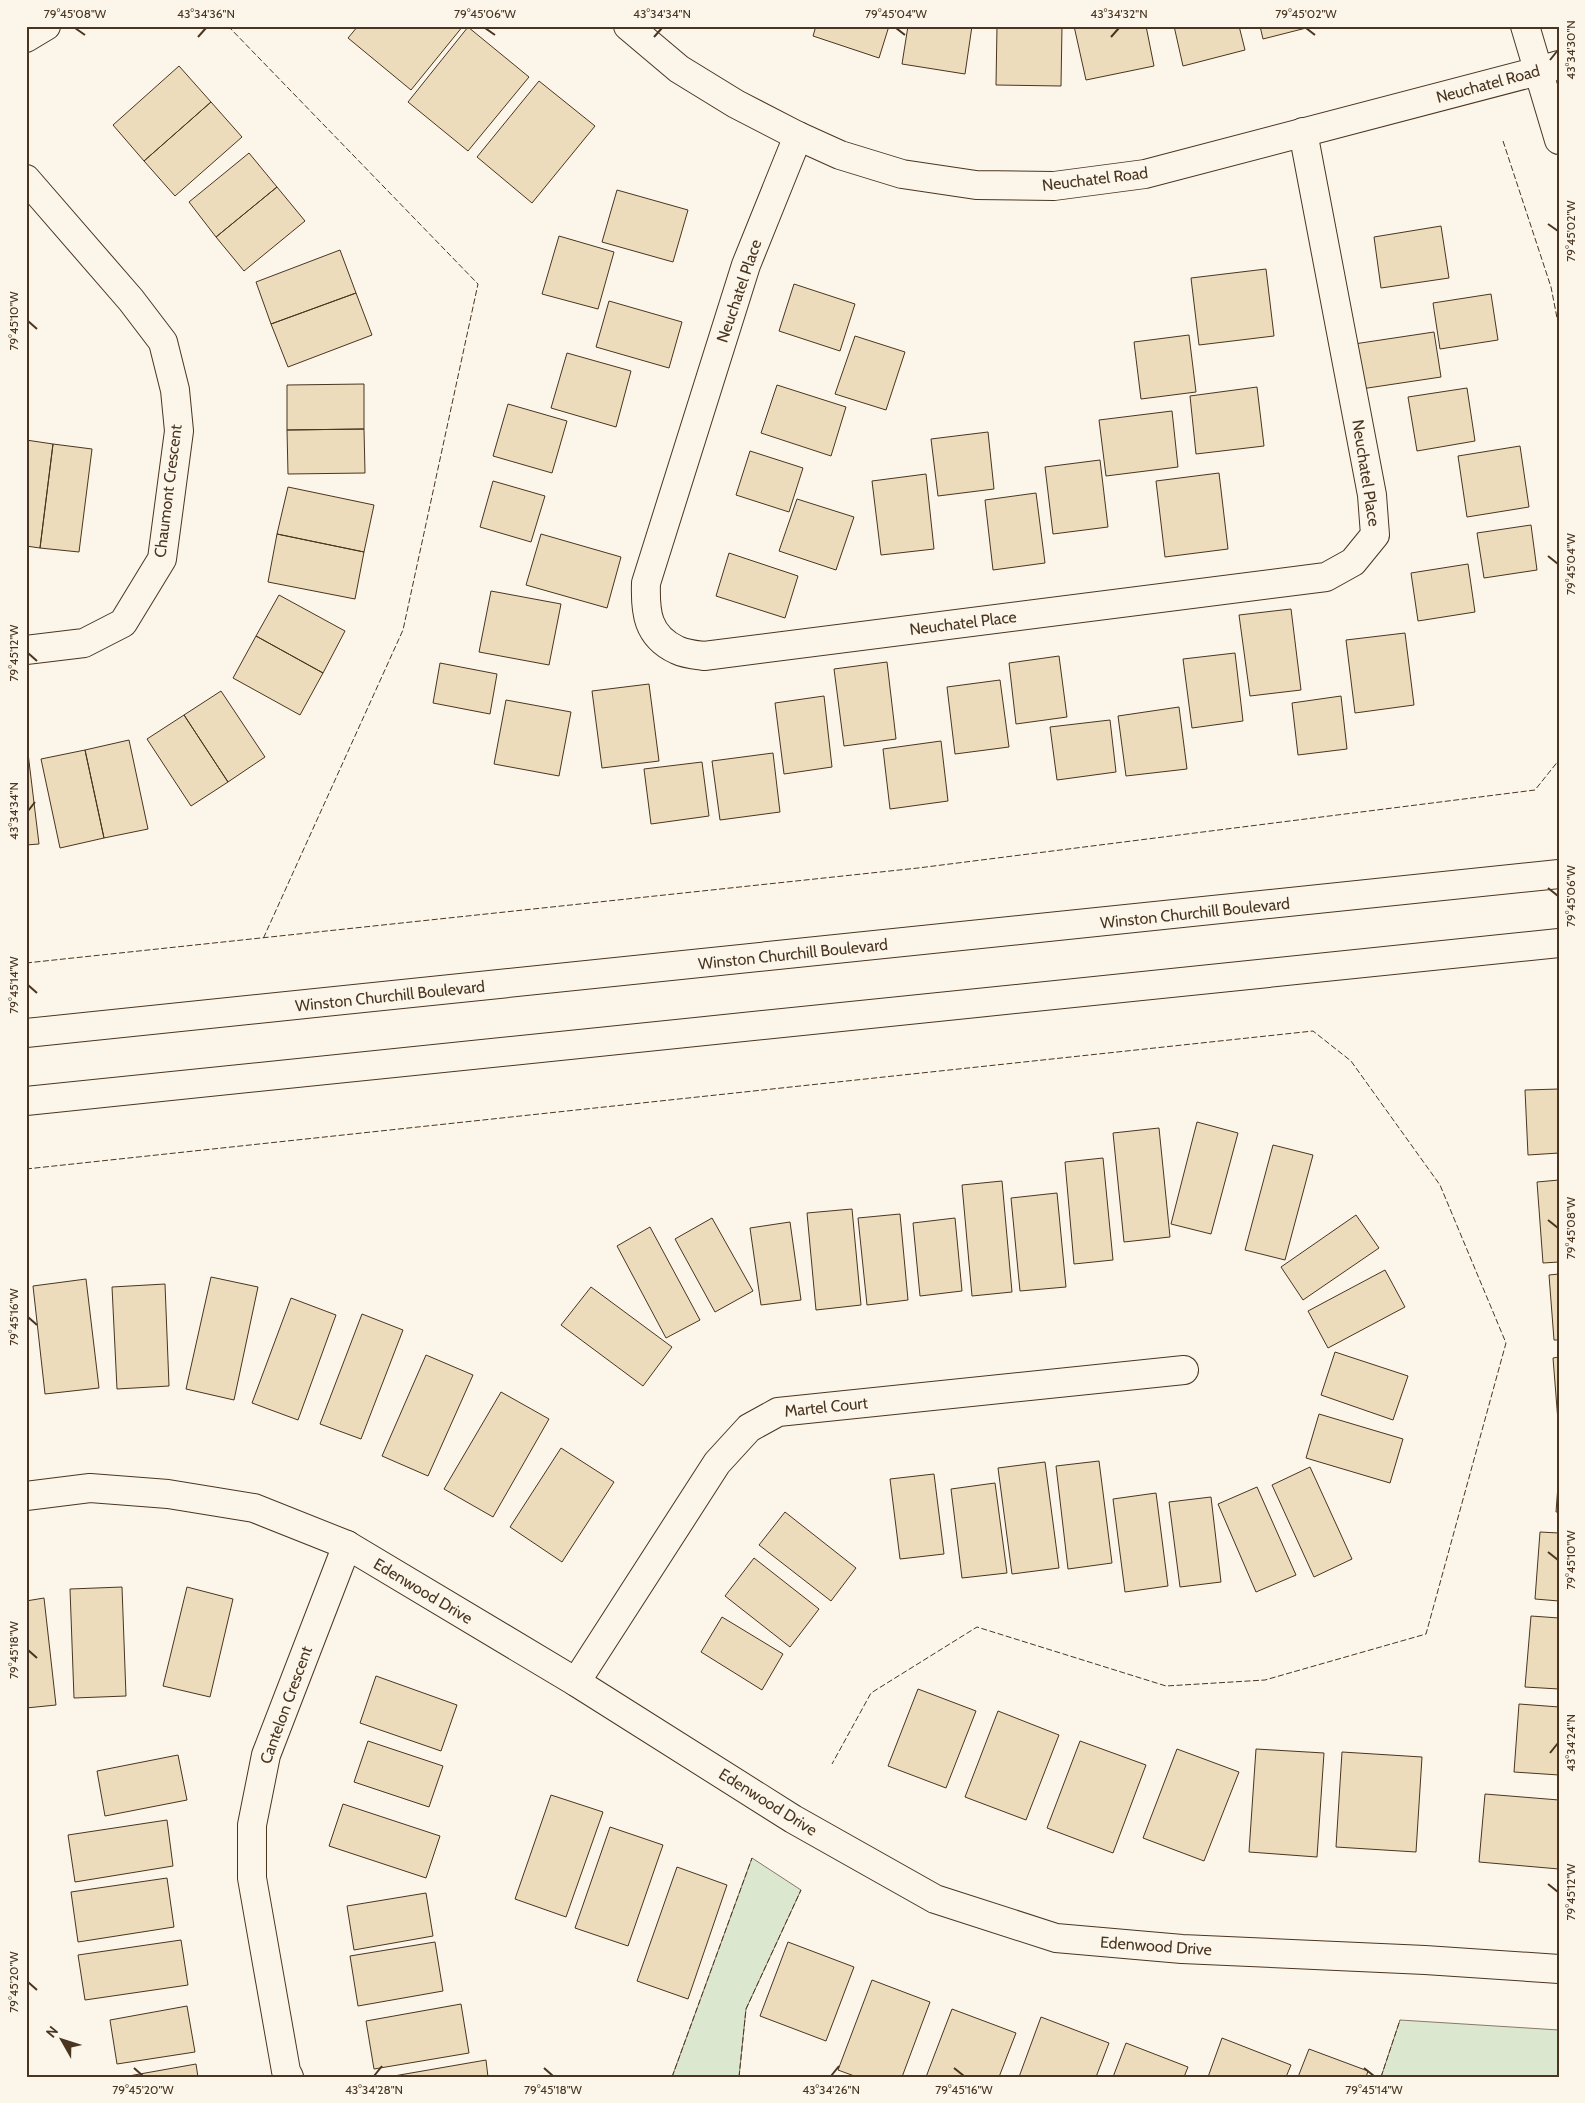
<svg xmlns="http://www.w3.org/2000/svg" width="1585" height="2103" viewBox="0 0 1585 2103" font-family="Cabin,sans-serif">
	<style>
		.green { fill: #dce7d0; stroke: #887966 }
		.building { fill: #ecdcbc; stroke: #4a3520 }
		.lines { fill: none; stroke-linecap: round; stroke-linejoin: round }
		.minor-casing { stroke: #4a3520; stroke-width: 30 }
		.tertiary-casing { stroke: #4a3520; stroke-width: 30 }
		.secondary-casing { stroke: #4a3520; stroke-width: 30 }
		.minor { stroke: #fbf6e9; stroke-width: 28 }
		.tertiary { stroke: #fbf6e9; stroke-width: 28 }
		.secondary { stroke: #fbf6e9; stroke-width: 28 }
		.fence { stroke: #4a3520; stroke-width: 1; stroke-dasharray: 6 2.5; stroke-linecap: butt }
		.ticks { fill: none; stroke: #4a3520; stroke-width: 2 }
		.labels { text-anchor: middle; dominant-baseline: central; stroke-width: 4; stroke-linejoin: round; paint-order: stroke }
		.street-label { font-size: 16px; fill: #4a3520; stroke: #fbf6e9 }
		.neatline { fill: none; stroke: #4a3520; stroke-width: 2 }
		.ticks-label { font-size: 12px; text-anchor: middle; fill: #4a3520 }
	</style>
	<rect width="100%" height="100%" fill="#fbf6e9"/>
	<path class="green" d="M752,1858L801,1890L746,2009L739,2077H672Z
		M1400,2020L1559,2030V2077H1381Z"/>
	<path class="building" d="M358,26H463L411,90L348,38Z
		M816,26H889L879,58L813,36Z
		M908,26H972L965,74L902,64Z
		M997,26H1062L1061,86L996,85Z
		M1074,26H1146L1154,66L1086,80Z
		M1174,26H1239L1245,50L1183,66Z
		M1260,26H1314L1263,39Z
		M468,27L529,77L468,151L408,102Z
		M179,66L211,102L144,161L113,125Z
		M539,81L595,126L532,203L477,157Z
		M211,102L242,137L175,196L144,161Z
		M249,153L277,187L216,237L189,202Z
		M277,187L305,221L244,271L216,237Z
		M617,190L688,210L673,262L602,242Z
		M1441,226L1449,278L1381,288L1374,237Z
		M559,236L614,252L598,309L542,294Z
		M340,250L356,293L271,324L256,282Z
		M1266,269L1274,336L1199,345L1191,278Z
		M794,284L855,304L840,351L779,331Z
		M356,293L372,335L288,367L271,324Z
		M1491,294L1498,340L1440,349L1433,303Z
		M609,301L682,322L669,368L596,347Z
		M1434,332L1441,377L1361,389L1354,344Z
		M1189,335L1196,392L1141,399L1134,342Z
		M855,336L905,352L886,410L835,394Z
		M567,353L631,371L616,427L551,408Z
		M364,384V429L287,430V385Z
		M777,385L846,407L831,456L761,433Z
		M1257,387L1264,446L1196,454L1190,396Z
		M1467,388L1475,441L1417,451L1408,397Z
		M508,404L567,421L552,473L493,456Z
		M1172,411L1178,467L1106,476L1099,420Z
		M364,429L365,473L288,474L287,430Z
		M988,432L994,489L938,496L931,439Z
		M26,440L53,444L40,548L26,546Z
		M53,444L92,449L79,552L40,548Z
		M1520,446L1529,507L1467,517L1458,456Z
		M750,451L803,468L789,512L736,495Z
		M1100,460L1108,527L1053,534L1045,467Z
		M1219,473L1228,549L1165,557L1156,481Z
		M926,474L934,549L881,555L872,481Z
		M493,481L545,496L531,542L480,527Z
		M288,487L374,505L364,552L277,534Z
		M1036,493L1045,563L993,570L985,500Z
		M797,499L854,517L836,570L779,551Z
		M1531,525L1537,570L1484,578L1477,533Z
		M277,534L364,552L355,599L268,582Z
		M541,534L621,557L607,608L526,585Z
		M729,553L798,576L785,618L716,596Z
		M1468,564L1475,612L1418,621L1411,573Z
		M491,591L561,604L549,665L479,652Z
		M279,595L345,631L323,673L256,636Z
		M1291,609L1301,690L1250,696L1239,615Z
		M1405,633L1414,705L1355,713L1346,640Z
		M256,636L323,673L300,715L233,678Z
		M1235,653L1243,721L1192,728L1183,659Z
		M1059,656L1067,717L1016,724L1009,663Z
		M887,662L896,739L844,746L834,669Z
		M440,663L497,674L490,714L433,703Z
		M1000,680L1009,747L955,754L947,687Z
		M649,684L659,761L602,768L592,691Z
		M221,691L265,757L228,782L184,715Z
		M824,696L832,767L784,774L775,703Z
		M1341,696L1347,749L1298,755L1292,703Z
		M506,700L571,712L559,776L494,764Z
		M1179,707L1187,769L1126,776L1118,716Z
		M184,715L228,782L191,806L147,739Z
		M1110,720L1116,772L1057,780L1050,727Z
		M129,740L148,829L104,838L85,750Z
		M941,741L948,801L890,809L883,749Z
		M85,750L104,838L60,848L41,759Z
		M26,753H28L39,844L26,845Z
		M773,753L780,812L720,820L712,761Z
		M702,762L709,816L651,824L644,769Z
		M1559,1089V1153L1528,1155L1525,1090Z
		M1197,1122L1238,1133L1211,1234L1171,1224Z
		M1159,1128L1170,1237L1124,1242L1113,1133Z
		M1273,1145L1313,1155L1285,1260L1245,1250Z
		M1103,1158L1113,1260L1074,1264L1065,1162Z
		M1559,1180V1262L1543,1263L1537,1182Z
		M1002,1181L1012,1292L972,1296L962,1185Z
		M1057,1193L1066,1287L1020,1291L1011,1198Z
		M852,1209L861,1305L816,1310L807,1213Z
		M900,1214L908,1300L867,1305L858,1218Z
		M1356,1215L1379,1248L1303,1300L1281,1267Z
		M712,1218L753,1291L715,1312L675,1239Z
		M955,1218L962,1291L920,1296L913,1223Z
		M790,1222L801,1300L761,1305L750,1228Z
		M650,1227L700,1320L666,1338L617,1246Z
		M1385,1270L1405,1307L1328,1348L1308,1311Z
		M1559,1274V1340H1554L1549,1275Z
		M211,1277L258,1287L234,1400L186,1389Z
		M86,1279L99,1388L45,1394L33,1286Z
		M165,1284L169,1386L117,1389L112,1287Z
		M591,1287L672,1347L643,1386L561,1325Z
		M291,1298L336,1315L298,1420L252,1403Z
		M362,1314L403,1330L361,1439L320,1424Z
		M1335,1352L1408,1376L1393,1420L1321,1395Z
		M426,1355L473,1375L428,1476L382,1456Z
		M1559,1357V1421H1558L1553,1358Z
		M501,1392L549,1419L493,1517L444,1489Z
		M1319,1414L1403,1439L1390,1483L1306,1458Z
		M561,1448L614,1482L562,1562L510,1527Z
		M1099,1461L1112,1563L1068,1569L1056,1466Z
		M1045,1462L1059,1568L1012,1574L998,1468Z
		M1310,1467L1352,1559L1314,1577L1272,1485Z
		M1559,1472V1512H1556Z
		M934,1474L944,1554L900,1559L890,1479Z
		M995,1483L1007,1573L962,1578L951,1489Z
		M1257,1487L1296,1575L1256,1592L1218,1504Z
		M1156,1493L1168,1586L1125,1592L1113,1499Z
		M1211,1497L1221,1582L1180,1587L1169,1502Z
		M785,1512L856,1568L831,1601L759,1545Z
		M1540,1532L1559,1533V1601L1535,1599Z
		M754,1558L819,1609L790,1647L725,1596Z
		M122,1587L126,1696L74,1698L70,1589Z
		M187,1587L233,1599L210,1697L163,1686Z
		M44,1598L56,1705L26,1708V1601Z
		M1531,1616L1559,1618V1689L1525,1687Z
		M722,1617L783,1654L762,1690L701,1652Z
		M376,1676L457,1705L441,1751L360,1723Z
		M918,1689L976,1711L946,1788L888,1766Z
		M1519,1704L1559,1707V1775L1514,1772Z
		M998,1711L1059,1735L1026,1820L965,1797Z
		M368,1741L443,1766L429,1807L354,1782Z
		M1080,1741L1146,1765L1113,1853L1047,1828Z
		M1177,1749L1239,1772L1204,1861L1143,1838Z
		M1256,1749L1324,1753L1317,1857L1249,1852Z
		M1342,1752L1422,1757L1416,1852L1336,1847Z
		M178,1755L187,1800L105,1816L97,1771Z
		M1485,1794L1559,1800V1869L1479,1862Z
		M551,1795L603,1812L566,1917L515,1899Z
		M343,1804L440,1836L426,1878L329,1846Z
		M167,1820L173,1866L75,1882L68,1835Z
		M610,1827L663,1845L628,1946L575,1928Z
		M677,1867L727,1885L688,1999L637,1981Z
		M167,1878L174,1927L78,1942L71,1892Z
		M426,1893L433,1936L354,1950L347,1906Z
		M181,1940L188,1985L85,2000L78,1955Z
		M435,1942L443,1991L358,2006L350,1956Z
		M788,1942L854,1967L826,2041L760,2016Z
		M872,1980L930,2002L902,2077H857L838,2070Z
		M461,2004L469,2053L374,2069L366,2021Z
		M187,2006L195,2052L117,2064L110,2020Z
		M952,2009L1016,2033L999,2077H926Z
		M1041,2017L1109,2043L1096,2077H1019Z
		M1222,2038L1291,2065L1286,2077H1208Z
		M1126,2043L1188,2067L1184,2077H1113Z
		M1309,2049L1368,2071L1366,2077H1298Z
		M486,2060L488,2077H388Z
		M196,2064L198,2077H123Z"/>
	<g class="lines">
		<defs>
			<path id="minor" d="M1538,71L1559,65
				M798,136L746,265L646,583C645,612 647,636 677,650C685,654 696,655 704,656L1326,577L1353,562L1375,535L1372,495L1303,132
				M26,179L131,300L163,342L175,390L179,431L162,559L123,623L84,643L26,650
				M576,1682L717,1463L749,1428L778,1412L1184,1370
				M289,2077L286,2071L252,1878V1825L266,1755L347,1545"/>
			<path id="tertiary" d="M628,26L679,69L736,104L798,136L840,155L902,174L976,185L1054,186L1145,174L1538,71
				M1525,26L1559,140
				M26,38L46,26
				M26,1496L90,1488L168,1494L254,1508L347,1545L576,1682L793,1819L935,1899L1056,1938L1182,1949L1425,1960L1559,1969"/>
			<path id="secondary" d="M26,1033L1559,874
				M26,1101L1559,943"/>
		</defs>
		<use href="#minor" class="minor-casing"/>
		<use href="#tertiary" class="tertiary-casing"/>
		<use href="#secondary" class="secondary-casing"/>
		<use href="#minor" class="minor"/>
		<use href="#tertiary" class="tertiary"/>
		<use href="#secondary" class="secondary"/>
		<path class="fence" d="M228,26L478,284L403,630L263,939
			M1503,141L1551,287L1559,328
			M26,963L918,868L1535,790L1559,760
			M26,1169L1313,1031L1351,1061L1440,1185L1506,1343L1426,1634L1265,1680L1166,1686L977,1627L871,1693L832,1764
			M672,2077L752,1858
			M739,2077L746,2009L801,1890
			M1381,2077L1400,2020"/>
	</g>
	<path class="ticks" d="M75,28L85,35M485,28L495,35M896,28L905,35M1306,28L1315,35M198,37L206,28M654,37L662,28M1111,37L1119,28M1550,60L1558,50M1548,224L1558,231M28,321L37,329M1548,556L1558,564M28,653L37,661M28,811L35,802M1548,888L1558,896M28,985L37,993M1548,1220L1558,1228M28,1317L37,1325M1548,1552L1558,1560M28,1650L37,1658M1550,1753L1558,1743M1548,1884L1558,1892M28,1982L37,1990M134,2068L143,2076M544,2068L553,2076M954,2068L964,2076M1364,2068L1374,2076M374,2076L382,2066M831,2076L839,2066"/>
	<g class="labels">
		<g class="street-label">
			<text transform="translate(1488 84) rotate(-15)">Neuchatel Road</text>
			<text transform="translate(1095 179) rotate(-7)">Neuchatel Road</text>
			<text transform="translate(739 291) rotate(-71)">Neuchatel Place</text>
			<text transform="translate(1366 473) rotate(81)">Neuchatel Place</text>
			<text transform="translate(168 491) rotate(-83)">Chaumont Crescent</text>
			<text transform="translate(963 623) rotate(-7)">Neuchatel Place</text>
			<text transform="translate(1195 913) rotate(-6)">Winston Churchill Boulevard</text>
			<text transform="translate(793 954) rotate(-6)">Winston Churchill Boulevard</text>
			<text transform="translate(390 996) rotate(-6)">Winston Churchill Boulevard</text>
			<text transform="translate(826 1407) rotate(-6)">Martel Court</text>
			<text transform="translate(423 1591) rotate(31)">Edenwood Drive</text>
			<text transform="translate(286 1705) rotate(-70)">Cantelon Crescent</text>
			<text transform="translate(768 1802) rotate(32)">Edenwood Drive</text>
			<text transform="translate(1156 1946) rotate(4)">Edenwood Drive</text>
		</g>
	</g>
	<rect width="1585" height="2103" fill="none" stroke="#fbf6e9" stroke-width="55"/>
	<g transform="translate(62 2040) rotate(309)" stroke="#fbf6e9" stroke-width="4" paint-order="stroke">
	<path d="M0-4L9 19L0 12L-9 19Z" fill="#4a3520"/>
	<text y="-8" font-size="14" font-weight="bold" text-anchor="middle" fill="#4a3520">N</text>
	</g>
	<rect x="28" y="28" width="1530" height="2048" class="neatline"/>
	<g class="ticks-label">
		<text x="75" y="18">79°45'08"W</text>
		<text x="206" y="18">43°34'36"N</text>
		<text x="485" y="18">79°45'06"W</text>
		<text x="662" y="18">43°34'34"N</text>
		<text x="896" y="18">79°45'04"W</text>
		<text x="1119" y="18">43°34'32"N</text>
		<text x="1306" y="18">79°45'02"W</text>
		<text transform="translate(1571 50) rotate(-90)" y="4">43°34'30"N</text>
		<text transform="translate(1571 231) rotate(-90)" y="4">79°45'02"W</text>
		<text transform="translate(14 321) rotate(-90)" y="4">79°45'10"W</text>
		<text transform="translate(1571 564) rotate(-90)" y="4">79°45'04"W</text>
		<text transform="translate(14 653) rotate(-90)" y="4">79°45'12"W</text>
		<text transform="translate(14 811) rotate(-90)" y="4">43°34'34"N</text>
		<text transform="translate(1571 896) rotate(-90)" y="4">79°45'06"W</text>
		<text transform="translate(14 985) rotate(-90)" y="4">79°45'14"W</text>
		<text transform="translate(1571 1228) rotate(-90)" y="4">79°45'08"W</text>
		<text transform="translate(14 1317) rotate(-90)" y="4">79°45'16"W</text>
		<text transform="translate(1571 1560) rotate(-90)" y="4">79°45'10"W</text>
		<text transform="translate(14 1650) rotate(-90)" y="4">79°45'18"W</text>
		<text transform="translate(1571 1743) rotate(-90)" y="4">43°34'24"N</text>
		<text transform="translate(1571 1892) rotate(-90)" y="4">79°45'12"W</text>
		<text transform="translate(14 1982) rotate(-90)" y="4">79°45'20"W</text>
		<text x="143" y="2094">79°45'20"W</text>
		<text x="374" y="2094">43°34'28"N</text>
		<text x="553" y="2094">79°45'18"W</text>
		<text x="831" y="2094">43°34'26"N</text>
		<text x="964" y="2094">79°45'16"W</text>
		<text x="1374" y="2094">79°45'14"W</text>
	</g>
</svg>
